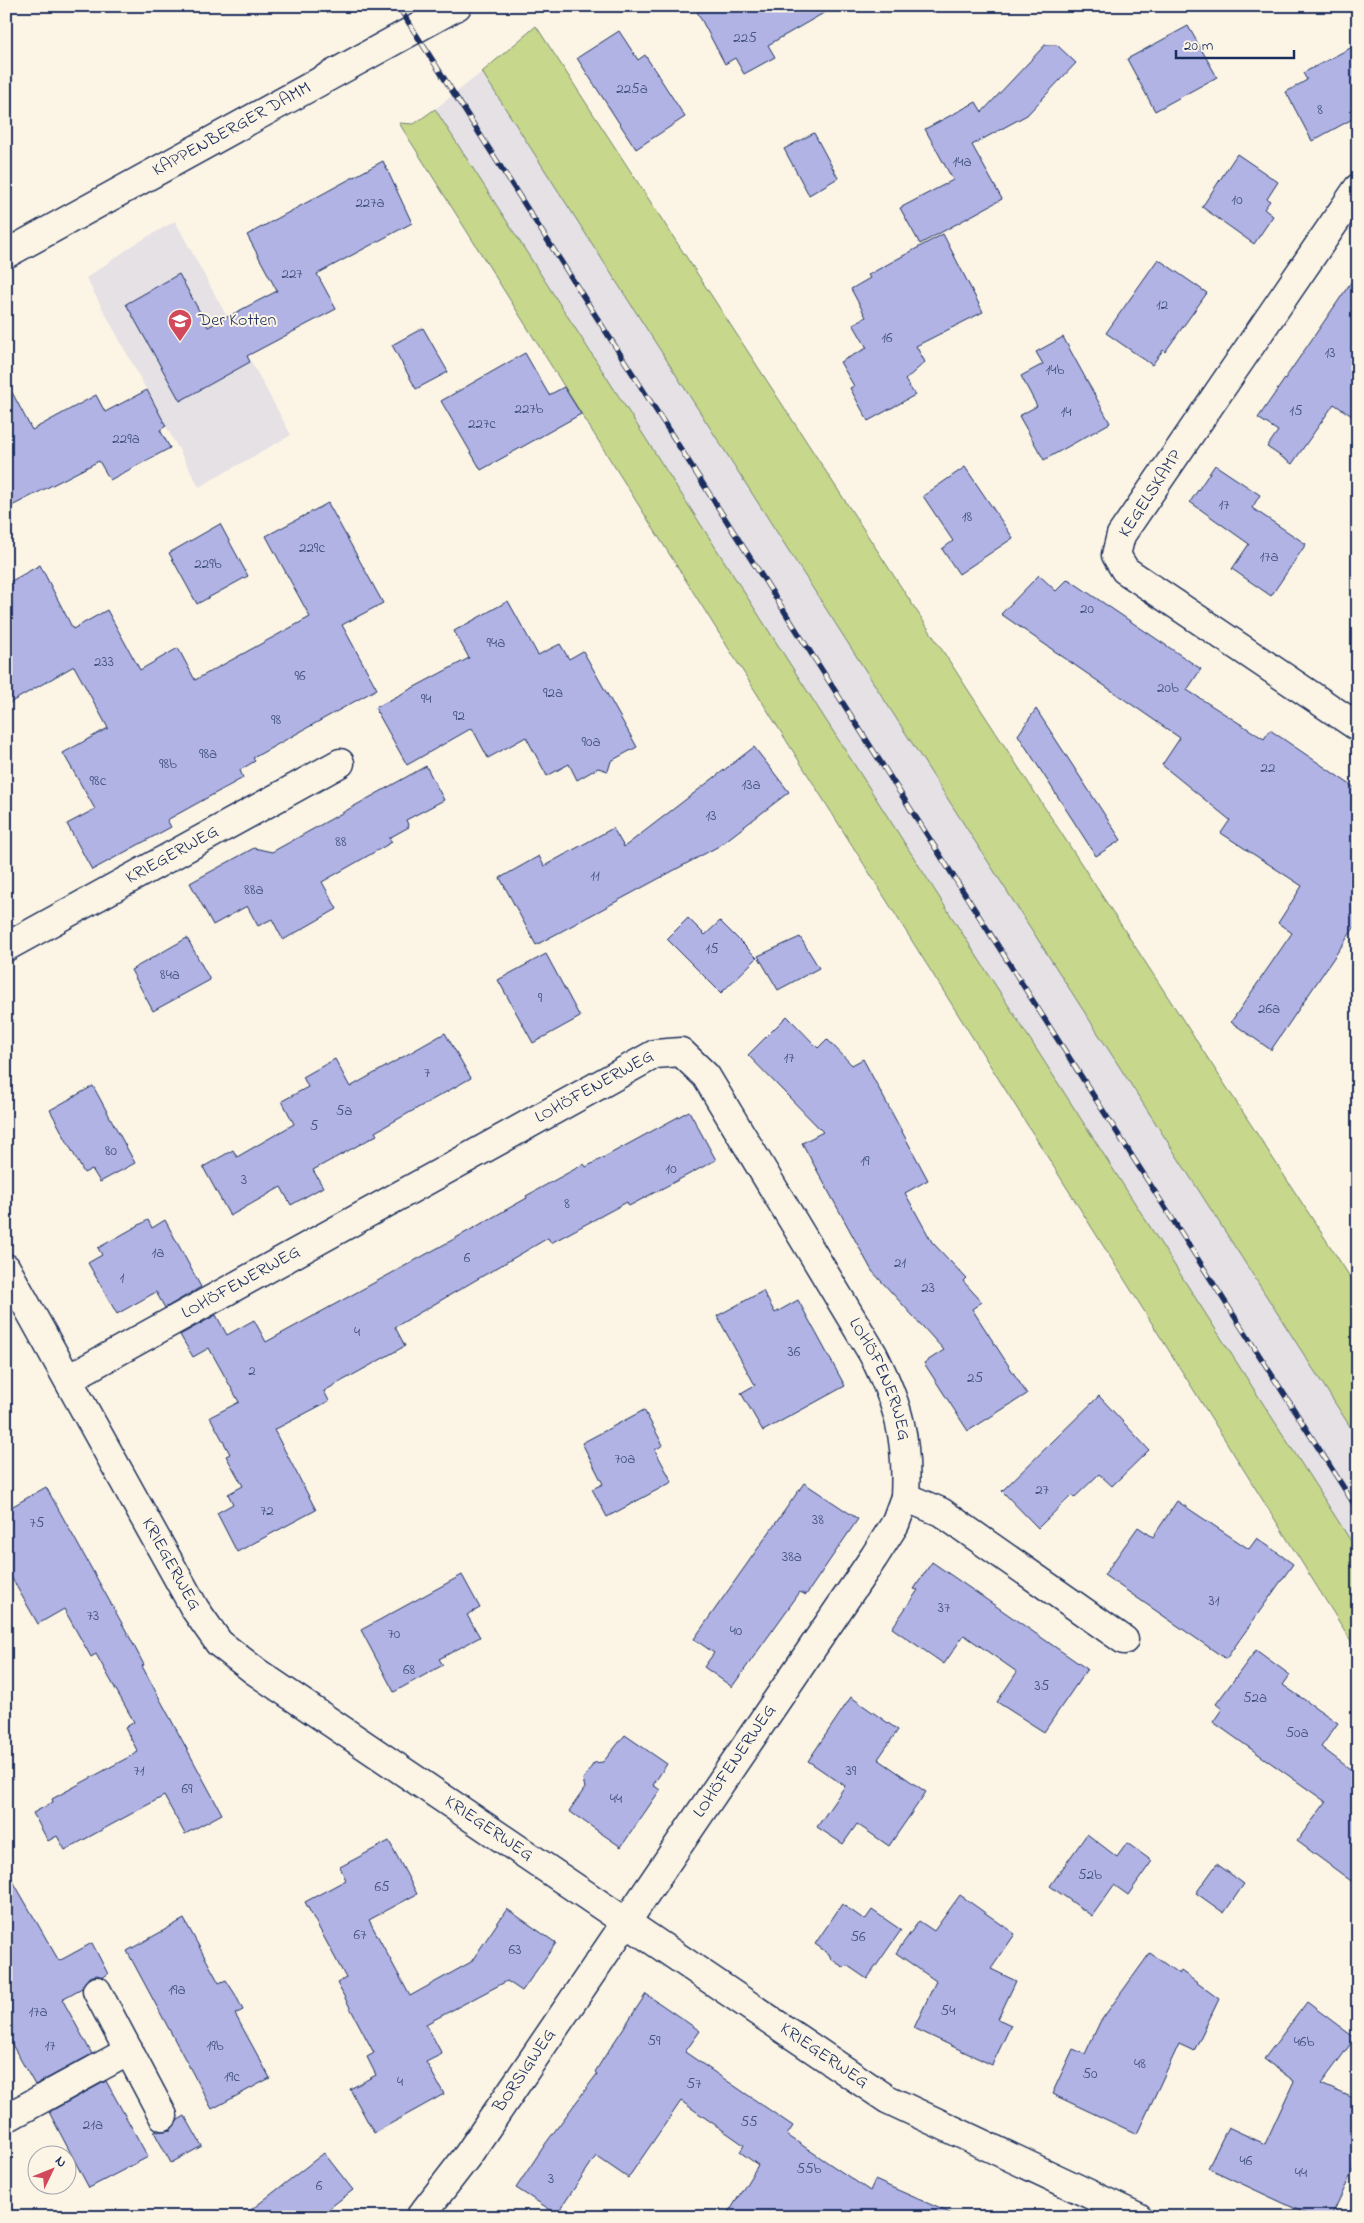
<svg xmlns="http://www.w3.org/2000/svg" width="1364" height="2223" viewBox="0 0 1364 2223" font-family="'Indie Flower',sans-serif">
	<style>
		.built { fill: #e5e1e5 }
		.green { fill: #c7d78b; stroke: #718374 }
		.building { fill: #b0b3e4; stroke: #1b2f5e }
		.lines { fill: none; stroke-linecap: round; stroke-linejoin: round }
		.street-casing { stroke: #1b2f5e; stroke-width: 31 }
		.secondary-casing { stroke: #1b2f5e; stroke-width: 31 }
		.street { stroke: #fcf5e5; stroke-width: 28 }
		.secondary { stroke: #fcf5e5; stroke-width: 28 }
		.rail-casing { stroke: #1b2f5e; stroke-width: 5.5 }
		.rail { stroke: #fcf5e5; stroke-width: 4; stroke-dasharray: 11; stroke-linecap: butt }
		.labels { text-anchor: middle; dominant-baseline: central; stroke-width: 4; stroke-linejoin: round; paint-order: stroke }
		.number-label { font-size: 15px; fill: #405080 }
		.street-label { font-size: 18px; fill: #1b2f5e; stroke: #fcf5e5 }
		.poi-label { font-size: 18px; fill: #1b2f5e; stroke: #fcf5e5; text-anchor: start }
	</style>
	<rect width="100%" height="100%" fill="#fcf5e5"/>
	<filter id="ink" filterUnits="userSpaceOnUse"><feTurbulence type="fractalNoise" baseFrequency=".02" numOctaves="2"/><feDisplacementMap in="SourceGraphic" scale="10" xChannelSelector="R" yChannelSelector="G"/><feConvolveMatrix kernelMatrix="1 2 1 2 8 2 1 2 1" color-interpolation-filters="sRGB"/></filter>
	<g filter="url(#ink)">
		<path class="built" d="M482,72L1358,1439V1552L435,109Z
			M175,221L291,435L199,487L86,278L135,244Z"/>
		<path class="green" d="M536,26L1358,1289V1439L482,72Z
			M435,109L1358,1552V1652L399,123L414,124Z"/>
		<path class="building" d="M694,6H836L768,45L775,57L744,74L735,58L725,64Z
			M1188,26L1217,77L1155,111L1127,59Z
			M619,31L638,60L645,55L685,117L636,149L577,58Z
			M1358,44V116L1312,141L1286,92L1307,80L1303,73Z
			M1045,45H1057L1076,63L1027,115L972,145L1002,199L920,244L900,208L953,180L925,129L976,102L982,112Z
			M814,133L838,178L809,195L784,149Z
			M1237,154L1278,182L1267,199L1270,201L1264,209L1273,216L1254,244L1202,207Z
			M383,161L412,223L317,274L336,309L247,356L250,362L180,401L126,304L179,274L208,327L277,291L247,235Z
			M943,234L983,312L916,346L925,362L905,380L915,395L868,421L850,388L854,386L840,362L867,348L853,324L866,317L851,289L870,278L868,275Z
			M1158,259L1207,293L1165,352L1163,350L1152,365L1106,333Z
			M1358,272V420L1334,404L1292,464L1267,447L1278,431L1258,418Z
			M423,328L448,372L416,389L392,345Z
			M1063,337L1110,423L1044,460L1019,416L1037,406L1021,376L1043,364L1036,352Z
			M525,353L549,395L564,387L581,414L481,470L441,401Z
			M6,381L32,430L96,395L105,412L147,390L166,426L160,430L170,448L110,480L99,461L6,509Z
			M1215,465L1260,495L1252,508L1306,544L1271,596L1232,569L1249,544L1190,502Z
			M965,467L1013,538L959,574L942,549L953,541L923,496Z
			M328,503L383,603L342,625L377,689L253,758L255,761L240,770L243,778L167,820L171,827L92,870L67,824L95,809L63,753L108,728L74,666L6,705V584L40,565L73,629L107,610L140,670L178,648L195,680L310,617L266,536Z
			M220,524L248,576L197,604L169,553Z
			M1039,575L1056,591L1068,579L1201,669L1187,690L1264,739L1270,730L1358,790V922L1271,1050L1231,1022L1292,933L1278,923L1302,886L1221,833L1230,820L1162,765L1180,738L1001,614Z
			M508,601L538,655L560,644L569,659L583,651L637,747L611,761L608,771L598,768L577,780L569,764L547,776L526,737L488,758L472,728L407,765L375,708L469,658L454,631Z
			M1036,709L1121,840L1096,856L1018,735Z
			M754,747L789,792L719,846L536,945L500,878L539,856L544,866L613,828L624,847Z
			M426,766L444,800L406,820L409,827L389,838L392,842L322,882L337,909L283,940L272,919L258,926L247,906L213,925L190,883L254,848L272,852Z
			M688,918L705,935L720,921L757,958L721,993L667,939Z
			M800,937L819,968L778,990L758,956Z
			M187,938L210,980L153,1011L131,970Z
			M546,954L580,1017L533,1043L498,980Z
			M787,1016L818,1048L827,1039L852,1065L863,1059L928,1180L905,1193L932,1242L966,1278L963,1281L982,1302L972,1309L1027,1394L968,1431L924,1363L944,1350L872,1271L802,1143L823,1132L748,1055Z
			M445,1033L471,1078L375,1132L377,1135L313,1170L323,1187L291,1205L281,1187L230,1216L203,1167L233,1150L237,1157L294,1124L282,1101L308,1087L303,1077L335,1059L350,1087Z
			M93,1086L135,1163L100,1182L92,1169L84,1173L50,1110Z
			M689,1111L716,1160L629,1206L627,1202L551,1243L548,1238L395,1327L405,1346L324,1391L329,1401L274,1430L316,1510L237,1552L217,1513L233,1504L228,1494L243,1486L226,1456L230,1454L210,1417L239,1402L209,1348L193,1357L180,1335L216,1315L227,1335L254,1320L266,1342L454,1239L527,1198L526,1196L584,1164L586,1167Z
			M148,1220L152,1228L165,1220L201,1287L165,1308L156,1292L117,1314L88,1263L102,1255L98,1248Z
			M763,1291L775,1313L798,1300L845,1386L763,1431L741,1393L755,1385L717,1316Z
			M1099,1396L1149,1450L1112,1486L1099,1474L1074,1498L1072,1495L1038,1528L1002,1491Z
			M644,1410L663,1445L655,1450L672,1482L607,1517L592,1489L603,1484L582,1443Z
			M804,1483L858,1519L806,1595L800,1592L732,1687L704,1667L714,1653L694,1639Z
			M46,1487L129,1636L144,1665L142,1666L222,1814L185,1834L164,1796L65,1850L57,1836L48,1841L33,1813L53,1802L52,1799L138,1752L125,1728L134,1722L96,1654L91,1657L64,1609L38,1624L6,1568V1510Z
			M1177,1501L1249,1549L1257,1538L1293,1564L1226,1659L1104,1575L1138,1527L1153,1537Z
			M932,1562L1087,1669L1044,1732L997,1702L1017,1672L964,1635L944,1664L892,1628L918,1590L914,1589Z
			M462,1575L480,1608L467,1615L480,1637L439,1659L443,1665L394,1692L361,1630Z
			M1256,1650L1290,1675L1283,1685L1338,1723L1321,1747L1350,1769L1358,1759V1886L1297,1841L1326,1802L1213,1722L1222,1709L1216,1704Z
			M851,1697L898,1730L878,1759L926,1792L889,1846L857,1824L843,1844L817,1827L845,1786L808,1761Z
			M625,1735L667,1764L653,1785L660,1790L621,1847L569,1811L585,1788L583,1779L594,1763L603,1762Z
			M1087,1834L1117,1857L1127,1843L1152,1861L1128,1895L1114,1885L1092,1916L1050,1886Z
			M389,1841L417,1894L369,1920L410,1996L471,1962L507,1909L556,1943L522,1991L507,1981L426,2024L442,2054L426,2062L444,2094L374,2133L350,2089L376,2075L367,2057L374,2053L337,1983L346,1978L305,1902L346,1880L340,1867Z
			M1217,1864L1244,1884L1224,1913L1196,1893Z
			M6,1869L59,1961L92,1943L108,1974L103,1977L97,1975L89,1977L82,1988L62,1999L92,2054L35,2085L6,2034Z
			M960,1895L1015,1934L991,1969L1016,1981L998,2019L1011,2025L992,2065L914,2028L936,1981L896,1953L919,1921L934,1931Z
			M842,1904L865,1920L872,1910L901,1930L867,1979L848,1966L843,1967L831,1959L829,1954L815,1944Z
			M184,1919L219,1983L226,1980L235,1994L243,2010L235,2014L270,2078L212,2109L127,1951Z
			M1150,1953L1179,1974L1181,1971L1219,1999L1194,2051L1179,2044L1137,2134L1052,2094L1073,2049L1085,2054L1100,2022Z
			M646,1994L700,2031L685,2052L793,2126L787,2135L870,2191L875,2180L959,2217H726L758,2165L740,2152L744,2145L681,2101L628,2178L596,2156L557,2214L516,2188L546,2143L597,2074L595,2072L603,2059Z
			M1307,2002L1355,2038L1321,2084L1358,2100V2160L1331,2217H1313L1208,2168L1228,2127L1265,2144L1294,2081L1264,2059Z
			M106,2081L148,2157L89,2188L49,2112Z
			M185,2116L202,2146L171,2163L154,2132L171,2130L178,2120Z
			M324,2153L353,2190L318,2217H242Z"/>
		<g class="lines">
			<defs>
				<g id="street">
					<path d="M1358,188L1121,535L1116,555L1125,570L1358,727"/>
					<path id="s1" d="M6,947L340,763"/>
					<path id="s2" d="M6,1268L195,1609L219,1643L255,1671L887,2099L1138,2217"/>
					<path id="s3" d="M68,1379L655,1054L681,1052L706,1076L873,1354C899,1406 908,1439 905,1497L941,1512L1124,1640"/>
					<path d="M97,1991L163,2116"/>
					<path d="M6,2116H10L129,2051"/>
					<path id="s4" d="M420,2217L468,2155L874,1557L895,1524L905,1497"/>
				</g>
				<g id="secondary">
					<path id="s5" d="M6,254L457,6"/>
				</g>
			</defs>
			<use href="#street" class="street-casing"/>
			<use href="#secondary" class="secondary-casing"/>
			<use href="#street" class="street"/>
			<use href="#secondary" class="secondary"/>
			<defs>
				<path id="rail" d="M398,6L1358,1510"/>
			</defs>
			<use href="#rail" class="rail-casing"/>
			<use href="#rail" class="rail"/>
		</g>
	</g>
	<defs>
		<symbol id="school-pin" viewBox="-11 -11 22 30"><path d="M0 17L-7.5 6A9.5 9.5 0 1 1 7.5 6Z" fill="#d1495b" stroke="#fcf5e5"/><path d="M0-5L7-2L0 1L-7-2ZM-4 1L0 2.5L4 1V4Q0 6-4 4Z" fill="#fff"/></symbol>
	</defs>
	<g fill-rule="evenodd">
		<use href="#school-pin" x="166" y="307" width="28" height="38"/>
	</g>
	<g class="labels">
		<g class="number-label">
			<text x="745" y="38">225</text>
			<text x="632" y="89">225a</text>
			<text x="1320" y="110">8</text>
			<text x="962" y="162">14a</text>
			<text x="1237" y="200">10</text>
			<text x="370" y="203">227a</text>
			<text x="292" y="274">227</text>
			<text x="1162" y="305">12</text>
			<text x="887" y="338">16</text>
			<text x="1330" y="353">13</text>
			<text x="1055" y="370">14b</text>
			<text x="529" y="409">227b</text>
			<text x="1296" y="411">15</text>
			<text x="1066" y="412">14</text>
			<text x="482" y="424">227c</text>
			<text x="126" y="439">229a</text>
			<text x="1224" y="505">17</text>
			<text x="967" y="517">18</text>
			<text x="312" y="548">229c</text>
			<text x="1269" y="557">17a</text>
			<text x="208" y="564">229b</text>
			<text x="1087" y="609">20</text>
			<text x="496" y="643">94a</text>
			<text x="104" y="662">233</text>
			<text x="300" y="676">96</text>
			<text x="1168" y="688">20b</text>
			<text x="553" y="693">92a</text>
			<text x="426" y="699">94</text>
			<text x="459" y="716">92</text>
			<text x="276" y="720">98</text>
			<text x="591" y="742">90a</text>
			<text x="208" y="754">98a</text>
			<text x="168" y="764">98b</text>
			<text x="1268" y="768">22</text>
			<text x="98" y="781">98c</text>
			<text x="751" y="785">13a</text>
			<text x="711" y="816">13</text>
			<text x="341" y="842">88</text>
			<text x="595" y="876">11</text>
			<text x="254" y="890">88a</text>
			<text x="712" y="949">15</text>
			<text x="170" y="975">84a</text>
			<text x="540" y="998">9</text>
			<text x="1269" y="1009">26a</text>
			<text x="789" y="1058">17</text>
			<text x="427" y="1073">7</text>
			<text x="344" y="1111">5a</text>
			<text x="314" y="1126">5</text>
			<text x="111" y="1151">80</text>
			<text x="865" y="1161">19</text>
			<text x="671" y="1169">10</text>
			<text x="244" y="1180">3</text>
			<text x="567" y="1204">8</text>
			<text x="158" y="1253">1a</text>
			<text x="467" y="1258">6</text>
			<text x="900" y="1263">21</text>
			<text x="122" y="1278">1</text>
			<text x="928" y="1288">23</text>
			<text x="357" y="1332">4</text>
			<text x="794" y="1352">36</text>
			<text x="252" y="1371">2</text>
			<text x="975" y="1378">25</text>
			<text x="625" y="1459">70a</text>
			<text x="1042" y="1490">27</text>
			<text x="267" y="1511">72</text>
			<text x="818" y="1520">38</text>
			<text x="37" y="1523">75</text>
			<text x="792" y="1557">38a</text>
			<text x="1214" y="1601">31</text>
			<text x="944" y="1608">37</text>
			<text x="93" y="1616">73</text>
			<text x="736" y="1631">40</text>
			<text x="394" y="1634">70</text>
			<text x="409" y="1670">68</text>
			<text x="1042" y="1686">35</text>
			<text x="1255" y="1698">52a</text>
			<text x="1297" y="1733">50a</text>
			<text x="139" y="1771">71</text>
			<text x="851" y="1771">39</text>
			<text x="187" y="1789">69</text>
			<text x="616" y="1799">44</text>
			<text x="1090" y="1875">52b</text>
			<text x="382" y="1887">65</text>
			<text x="360" y="1935">67</text>
			<text x="858" y="1937">56</text>
			<text x="515" y="1950">63</text>
			<text x="177" y="1990">19a</text>
			<text x="948" y="2011">54</text>
			<text x="38" y="2012">17a</text>
			<text x="654" y="2041">59</text>
			<text x="1304" y="2042">46b</text>
			<text x="50" y="2046">17</text>
			<text x="215" y="2046">19b</text>
			<text x="1140" y="2064">48</text>
			<text x="1090" y="2074">50</text>
			<text x="232" y="2077">19c</text>
			<text x="400" y="2082">4</text>
			<text x="694" y="2084">57</text>
			<text x="749" y="2122">55</text>
			<text x="93" y="2125">21a</text>
			<text x="1246" y="2161">46</text>
			<text x="809" y="2169">55b</text>
			<text x="1301" y="2173">44</text>
			<text x="551" y="2179">3</text>
			<text x="319" y="2186">6</text>
		</g>
		<g class="street-label">
			<text stroke="none"><textPath href="#s5" startOffset="258">KAPPENBERGER DAMM</textPath></text>
			<text transform="translate(1151 494) rotate(-57)">KEGELSKAMP</text>
			<text stroke="none"><textPath href="#s1" startOffset="190">KRIEGERWEG</textPath></text>
			<text stroke="none"><textPath href="#s3" startOffset="602">LOHÖFENERWEG</textPath></text>
			<text stroke="none"><textPath href="#s3" startOffset="198">LOHÖFENERWEG</textPath></text>
			<text stroke="none"><textPath href="#s3" startOffset="1082">LOHÖFENERWEG</textPath></text>
			<text stroke="none"><textPath href="#s2" startOffset="339">KRIEGERWEG</textPath></text>
			<text stroke="none"><textPath href="#s4" startOffset="554">LOHÖFENERWEG</textPath></text>
			<text stroke="none"><textPath href="#s2" startOffset="759">KRIEGERWEG</textPath></text>
			<text stroke="none"><textPath href="#s2" startOffset="1164">KRIEGERWEG</textPath></text>
			<text stroke="none"><textPath href="#s4" startOffset="180">BORSIGWEG</textPath></text>
		</g>
		<g class="poi-label">
			<text x="198" y="321">Der Kotten</text>
		</g>
	</g>
	<rect width="1364" height="2223" fill="none" stroke="#fcf5e5" stroke-width="25"/>
	<rect x="12" y="12" width="1339" height="2198" fill="none" stroke="#1b2f5e" stroke-width="2" filter="url(#ink)"/>
	<g transform="translate(52 2170) rotate(47)"><circle r="24" fill="#fcf5e5" stroke="#a2a6af"/>
	<path d="M0-4L9 19L0 12L-9 19Z" fill="#d1495b"/>
	<text y="-8" font-size="14" font-weight="bold" text-anchor="middle" fill="#1b2f5e">N</text>
	</g>
	<path d="M1176 50v8h118v-8" fill="none" stroke="#1b2f5e" stroke-width="2.5"/>
	<text x="1184" y="50" font-size="15" fill="#1b2f5e" stroke="#fcf5e5" stroke-width="4" paint-order="stroke">20 m</text>
</svg>
